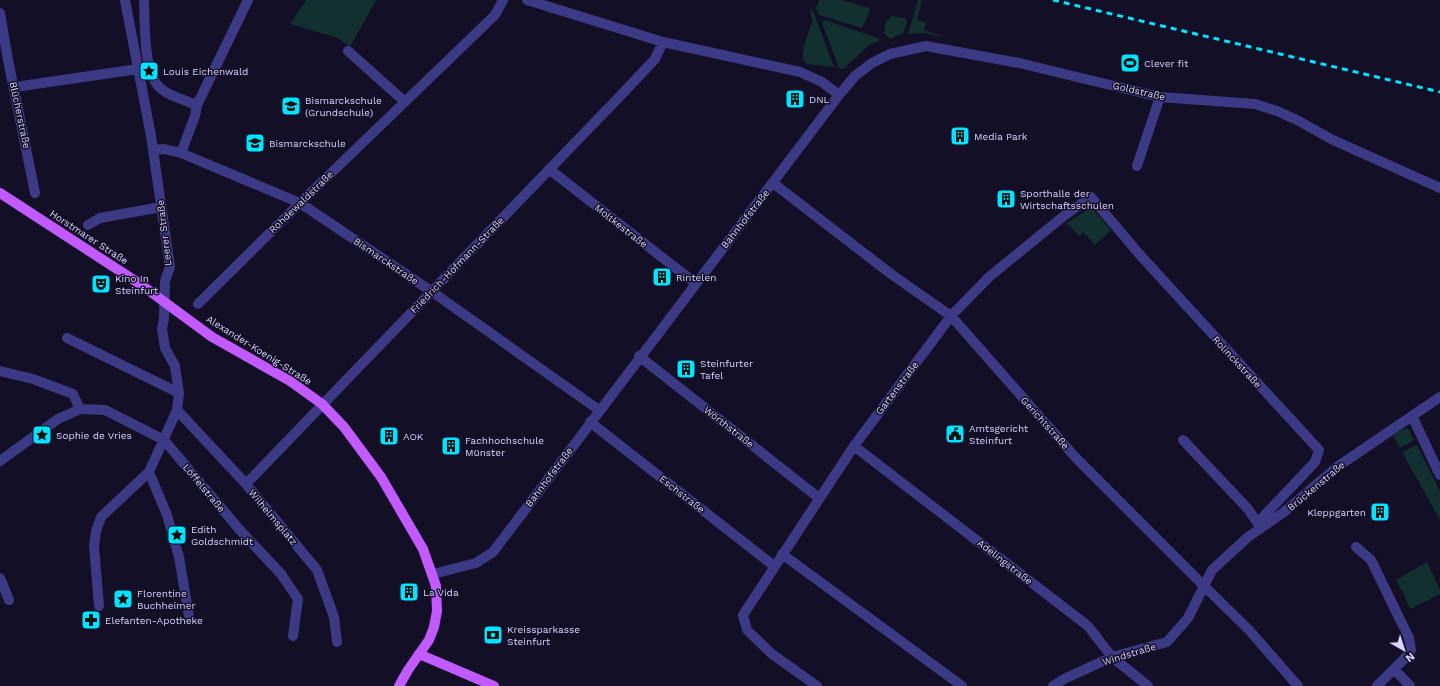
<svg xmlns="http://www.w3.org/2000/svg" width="1440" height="686" viewBox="0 0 1440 686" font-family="'Work Sans',sans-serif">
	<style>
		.green { fill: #12302f }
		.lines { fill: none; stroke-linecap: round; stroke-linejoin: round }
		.minor { stroke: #3d3a85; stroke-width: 10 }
		.major { stroke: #c25bff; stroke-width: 10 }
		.rail { stroke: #00e5ff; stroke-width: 3; stroke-dasharray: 6 5; stroke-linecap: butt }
		.labels { text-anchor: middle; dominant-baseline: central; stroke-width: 3; stroke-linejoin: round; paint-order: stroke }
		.poi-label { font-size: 10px; fill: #d9d4ff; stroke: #130f26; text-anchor: start }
		.street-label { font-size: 10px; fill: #d9d4ff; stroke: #130f26 }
	</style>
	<rect width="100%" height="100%" fill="#130f26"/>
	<path class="green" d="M306,0H376L350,47L338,38L290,24Z
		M819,0H842L869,8L870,11L862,28L819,15L816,9Z
		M918,0H922L917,20L926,22L924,30L948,38L924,33L908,34Z
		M811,8L813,11L834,67L806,64C797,53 810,33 812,21C812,16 810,13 811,8Z
		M892,16L905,18L907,22L903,33L890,39L884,33L886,22Z
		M824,20L878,38L880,40L868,46L843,69L839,68L822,23Z
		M1091,207L1111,230L1095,245L1083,232L1079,236L1067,223Z
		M1408,428L1414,440L1400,448L1393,435L1403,429Z
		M1417,445L1440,491V520L1402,452Z
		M1427,562L1440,590V594L1410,609L1403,592L1396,580Z"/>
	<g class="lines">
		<path class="minor" d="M144,0C145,22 143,70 159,87C168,96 185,100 197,105
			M527,0L663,42L800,72L822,82L839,95
			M0,13L8,60L35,193
			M348,51L405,102
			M15,87L138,69
			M153,150L164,149L181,153L300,203L431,291L599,410
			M181,153L195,116L197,105L248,0
			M1137,166L1160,97
			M549,169L695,283
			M773,183L891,274L951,316L1076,458L1204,586L1249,630L1298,686
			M88,225L100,218L161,207
			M198,304L300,203L495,15L503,0
			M67,338L179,393
			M639,356L819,498
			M0,371L33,379L73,394L80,409
			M177,410L246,484L317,570L334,617L337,642
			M1412,416L1440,475
			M590,422L774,566
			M1183,440L1248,509L1261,528
			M854,446L1088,626L1112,657L1148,686
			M0,461L58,419L80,409L105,410L164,440L239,529L281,574L298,599L293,636
			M149,472L167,515L179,557L189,616
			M246,484L623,93L655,59L663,42
			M1356,547L1371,560L1409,638L1411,650L1404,659L1377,686
			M782,554L962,686
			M433,574L476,563L493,552L839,95L855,76L872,63L890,54L926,46L1019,63L1160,97L1255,104L1277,111L1297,120L1333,140L1440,188
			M0,578L9,600
			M99,606L94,546L96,531L101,517L149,472L177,410L179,393L175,366L165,348L162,329L164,318L165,281L170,267L151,136L125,0
			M1394,669L1410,686
			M817,686L772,654L747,630L743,615L854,446L951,316L989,277L1065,215L1091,197L1141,256L1319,450L1315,462L1262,518L1261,528
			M1053,686L1064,679L1112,657L1167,642L1188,618L1212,570L1248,537L1284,512L1337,467L1440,397"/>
		<path class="major" d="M0,193L140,284L212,337L290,381L322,404L344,427L381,477L423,549L436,586L437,611L434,627L429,640L408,670L399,686
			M419,654L494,686"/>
		<path class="rail" d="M1053,0L1440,92"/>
	</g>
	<defs>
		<symbol id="stadium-square" viewBox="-11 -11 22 22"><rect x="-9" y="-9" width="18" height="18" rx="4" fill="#00e5ff" stroke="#130f26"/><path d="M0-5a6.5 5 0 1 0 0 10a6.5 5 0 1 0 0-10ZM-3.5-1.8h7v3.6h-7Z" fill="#111"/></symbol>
		<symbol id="sight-square" viewBox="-11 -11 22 22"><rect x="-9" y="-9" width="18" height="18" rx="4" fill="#00e5ff" stroke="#130f26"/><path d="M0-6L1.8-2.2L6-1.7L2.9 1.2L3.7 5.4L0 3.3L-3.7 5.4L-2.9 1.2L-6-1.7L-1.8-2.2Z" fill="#111"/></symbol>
		<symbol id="building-square" viewBox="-11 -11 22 22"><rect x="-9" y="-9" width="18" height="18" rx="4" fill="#00e5ff" stroke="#130f26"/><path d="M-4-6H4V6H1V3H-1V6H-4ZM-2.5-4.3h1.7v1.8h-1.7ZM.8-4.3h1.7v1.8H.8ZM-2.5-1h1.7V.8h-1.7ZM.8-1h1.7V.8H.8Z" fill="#111"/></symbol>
		<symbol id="school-square" viewBox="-11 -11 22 22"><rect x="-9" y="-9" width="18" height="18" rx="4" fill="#00e5ff" stroke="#130f26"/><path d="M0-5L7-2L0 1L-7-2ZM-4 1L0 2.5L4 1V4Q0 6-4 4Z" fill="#111"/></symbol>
		<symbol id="theatre-square" viewBox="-11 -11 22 22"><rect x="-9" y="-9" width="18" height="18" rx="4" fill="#00e5ff" stroke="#130f26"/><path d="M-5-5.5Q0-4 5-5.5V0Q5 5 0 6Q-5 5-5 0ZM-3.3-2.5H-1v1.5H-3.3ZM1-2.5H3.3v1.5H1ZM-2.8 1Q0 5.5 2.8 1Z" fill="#111"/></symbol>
		<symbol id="civic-square" viewBox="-11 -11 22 22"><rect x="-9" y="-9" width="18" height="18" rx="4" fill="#00e5ff" stroke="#130f26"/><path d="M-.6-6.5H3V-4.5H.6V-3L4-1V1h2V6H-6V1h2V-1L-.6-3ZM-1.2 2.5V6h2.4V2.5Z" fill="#111"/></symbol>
		<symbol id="pharmacy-square" viewBox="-11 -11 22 22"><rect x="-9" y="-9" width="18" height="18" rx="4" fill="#00e5ff" stroke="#130f26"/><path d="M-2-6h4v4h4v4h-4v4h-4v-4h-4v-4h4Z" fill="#111"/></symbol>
		<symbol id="bank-square" viewBox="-11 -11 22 22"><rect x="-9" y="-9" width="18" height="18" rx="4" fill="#00e5ff" stroke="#130f26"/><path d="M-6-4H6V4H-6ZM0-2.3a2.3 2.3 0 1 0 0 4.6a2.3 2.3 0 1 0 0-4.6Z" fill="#111"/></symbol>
	</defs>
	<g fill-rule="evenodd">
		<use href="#stadium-square" x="1119" y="52" width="22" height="22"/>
		<use href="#sight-square" x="138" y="60" width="22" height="22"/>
		<use href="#building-square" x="784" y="88" width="22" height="22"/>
		<use href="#school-square" x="280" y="95" width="22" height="22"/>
		<use href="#building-square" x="949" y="125" width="22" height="22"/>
		<use href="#school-square" x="244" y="132" width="22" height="22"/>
		<use href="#building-square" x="995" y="188" width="22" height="22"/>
		<use href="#building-square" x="651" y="266" width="22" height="22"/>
		<use href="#theatre-square" x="90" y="273" width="22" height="22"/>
		<use href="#building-square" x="675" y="358" width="22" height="22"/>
		<use href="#civic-square" x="944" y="423" width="22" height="22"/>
		<use href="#sight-square" x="31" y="424" width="22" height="22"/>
		<use href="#building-square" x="378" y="425" width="22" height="22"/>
		<use href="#building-square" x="440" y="435" width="22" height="22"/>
		<use href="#building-square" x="1369" y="501" width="22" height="22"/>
		<use href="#sight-square" x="166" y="524" width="22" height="22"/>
		<use href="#building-square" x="398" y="581" width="22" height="22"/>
		<use href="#sight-square" x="112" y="588" width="22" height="22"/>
		<use href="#pharmacy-square" x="80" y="609" width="22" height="22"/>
		<use href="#bank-square" x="482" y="624" width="22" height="22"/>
	</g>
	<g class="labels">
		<g class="poi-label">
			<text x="1144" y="63">Clever fit</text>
			<text x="163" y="71">Louis Eichenwald</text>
			<text x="809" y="99">DNL</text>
			<text x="305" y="100">Bismarckschule<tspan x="305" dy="12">(Grundschule)</tspan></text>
			<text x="974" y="136">Media Park</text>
			<text x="269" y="143">Bismarckschule</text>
			<text x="1020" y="193">Sporthalle der<tspan x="1020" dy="12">Wirtschaftsschulen</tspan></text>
			<text x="676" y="277">Rintelen</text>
			<text x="115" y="278">Kino In<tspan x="115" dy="12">Steinfurt</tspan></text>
			<text x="700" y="363">Steinfurter<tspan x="700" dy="12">Tafel</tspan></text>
			<text x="969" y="428">Amtsgericht<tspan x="969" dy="12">Steinfurt</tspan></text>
			<text x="56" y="435">Sophie de Vries</text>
			<text x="403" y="436">AOK</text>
			<text x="465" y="440">Fachhochschule<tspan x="465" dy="12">Münster</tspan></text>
			<text x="1366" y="512" text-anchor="end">Kleppgarten</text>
			<text x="191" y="529">Edith<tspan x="191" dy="12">Goldschmidt</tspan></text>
			<text x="423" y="592">La Vida</text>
			<text x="137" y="593">Florentine<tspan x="137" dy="12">Buchheimer</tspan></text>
			<text x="105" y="620">Elefanten-Apotheke</text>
			<text x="507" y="629">Kreissparkasse<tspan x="507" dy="12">Steinfurt</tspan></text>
		</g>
		<g class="street-label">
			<text transform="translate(1139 91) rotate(13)">Goldstraße</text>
			<text transform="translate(20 115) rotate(78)">Blücherstraße</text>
			<text transform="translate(301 202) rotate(-44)">Rohdewaldstraße</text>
			<text transform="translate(745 219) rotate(-52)">Bahnhofstraße</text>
			<text transform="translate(621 226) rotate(38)">Moltkestraße</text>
			<text transform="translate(164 233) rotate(-97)">Leerer Straße</text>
			<text transform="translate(89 237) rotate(33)">Horstmarer Straße</text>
			<text transform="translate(386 261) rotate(34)">Bismarckstraße</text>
			<text transform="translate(457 265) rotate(-46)">Friedrich-Hofmann-Straße</text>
			<text transform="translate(259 350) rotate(32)">Alexander-Koenig-Straße</text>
			<text transform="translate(1237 362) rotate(47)">Rolinckstraße</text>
			<text transform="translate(897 388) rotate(-53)">Gartenstraße</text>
			<text transform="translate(1045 423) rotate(48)">Gerichtstraße</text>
			<text transform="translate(729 427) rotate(38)">Wörthstraße</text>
			<text transform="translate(549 477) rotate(-53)">Bahnhofstraße</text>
			<text transform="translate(1316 486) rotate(-40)">Brückenstraße</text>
			<text transform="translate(204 488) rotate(50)">Löffelstraße</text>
			<text transform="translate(682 494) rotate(38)">Eschstraße</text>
			<text transform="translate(273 517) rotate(50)">Wilhelmsplatz</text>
			<text transform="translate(1005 562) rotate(38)">Adelingstraße</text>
			<text transform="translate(1129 654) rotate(-17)">Windstraße</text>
		</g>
	</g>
	<g transform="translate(1404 650) rotate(141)" stroke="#130f26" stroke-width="3" paint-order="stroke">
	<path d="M0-3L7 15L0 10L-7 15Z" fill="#d9d4ff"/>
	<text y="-6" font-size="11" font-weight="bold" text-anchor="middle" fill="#d9d4ff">N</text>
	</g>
</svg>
